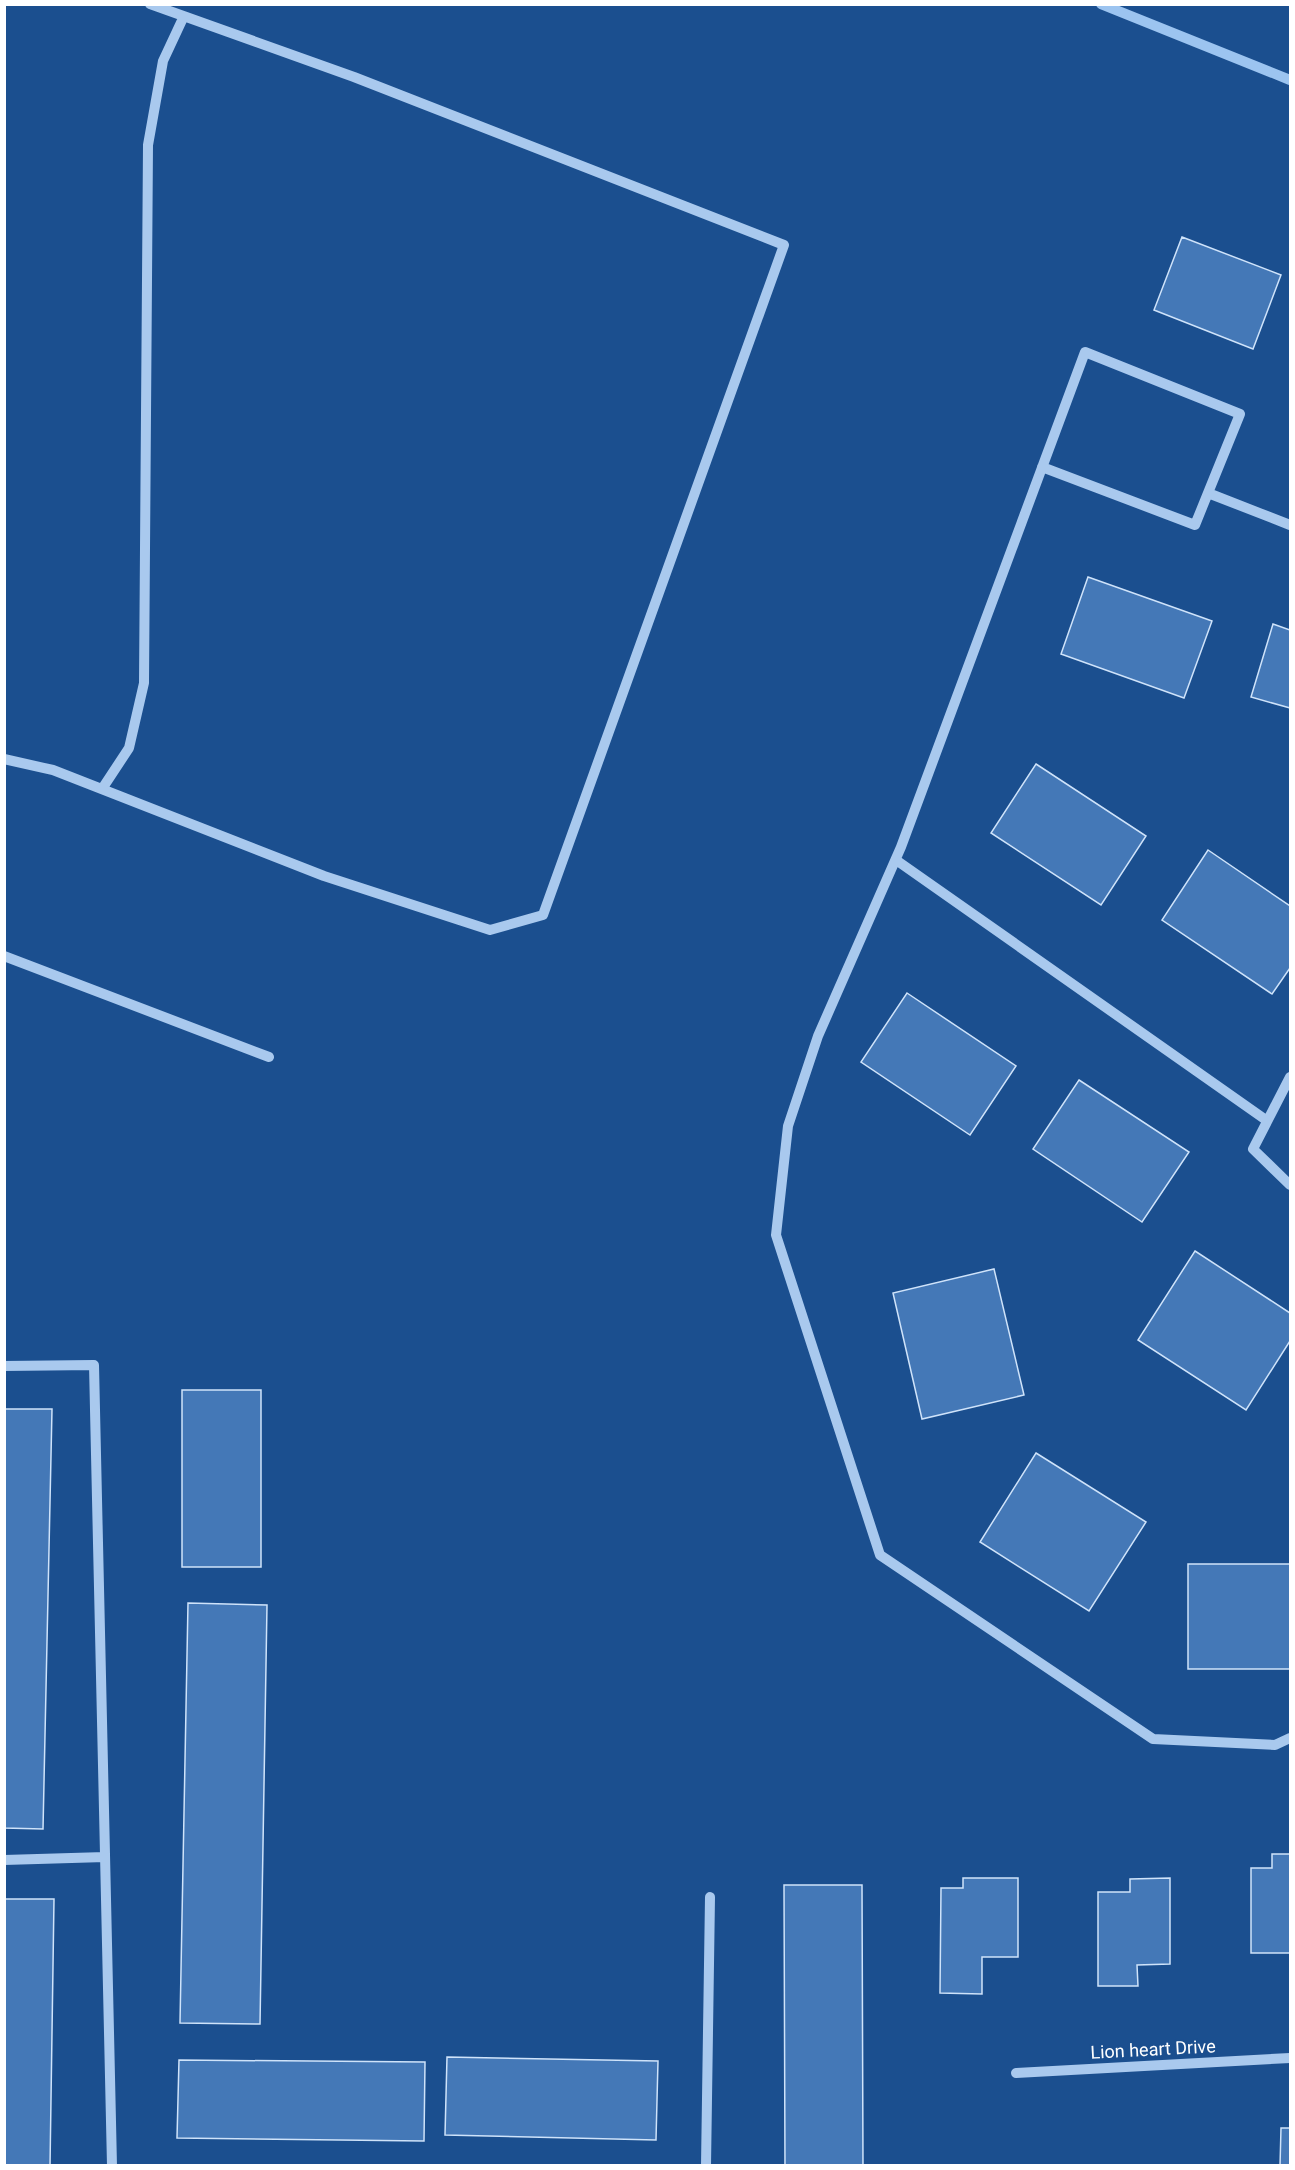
<svg xmlns="http://www.w3.org/2000/svg" width="1295" height="2170" viewBox="0 0 1295 2170" font-family="Roboto,sans-serif">
	<style>
		.lines { fill: none; stroke-linecap: round; stroke-linejoin: round }
		.stream { stroke: #9cc4f0; stroke-width: 10 }
		.building { fill: #4478b7; stroke: #cfe3fa; stroke-width: 1.5 }
		.minor { stroke: #a9c9ee; stroke-width: 10 }
		.labels { text-anchor: middle; dominant-baseline: central; stroke-width: 4.5; stroke-linejoin: round; paint-order: stroke }
		.street-label { font-size: 18px; fill: #fff; stroke: #1b4f8f }
	</style>
	<rect width="100%" height="100%" fill="#1b4f8f"/>
	<g class="lines">
		<path class="stream" d="M1101,4L1290,80"/>
	</g>
	<path class="building" d="M1182,237L1281,275L1253,349L1154,310Z
		M1088,577L1212,621L1184,698L1061,654Z
		M1273,624L1290,630V708L1251,697Z
		M1036,764L1146,836L1101,905L991,833Z
		M1208,850L1290,906V968L1272,994L1162,920Z
		M907,993L1016,1066L970,1135L861,1062Z
		M1079,1080L1189,1152L1142,1222L1033,1149Z
		M1195,1251L1290,1313V1341L1246,1410L1138,1340Z
		M994,1269L1024,1395L922,1419L893,1293Z
		M182,1390H261V1567H182Z
		M4,1409H52L43,1829L4,1828Z
		M1036,1453L1146,1522L1089,1611L980,1542Z
		M1188,1564H1290V1669H1188Z
		M188,1603L267,1605L260,2024L180,2023Z
		M1272,1854H1290V1953H1251V1868H1272Z
		M963,1878H1018V1957H982V1994L940,1993L941,1888H963Z
		M1170,1878V1964L1137,1965L1138,1986H1098V1892H1130V1879Z
		M784,1885H862L863,2166H785Z
		M4,1899H54L50,2166H4Z
		M447,2057L658,2061L656,2140L445,2135Z
		M179,2060L425,2062L424,2141L177,2138Z
		M1281,2128H1290V2166H1280Z"/>
	<g class="lines">
		<path class="minor" d="M1042,467L1195,525L1240,414L1085,352L901,847L818,1036L788,1126L776,1235L880,1555L1153,1739L1275,1745L1290,1738
			M1208,493L1290,525
			M4,759L53,770L324,876L490,930L543,915L784,245L354,77L150,4
			M102,789L129,748L144,683L148,145L163,61L184,16
			M896,860L1266,1120
			M4,956L269,1057
			M1290,1077L1253,1149L1290,1185
			M4,1366L94,1365L112,2166
			M4,1860L105,1857
			M1016,2073L1290,2058
			M706,2166L710,1897"/>
	</g>
	<g class="labels">
		<g class="street-label">
			<text transform="translate(1153 2049) rotate(-3)">Lion heart Drive</text>
		</g>
	</g>
	<rect width="1295" height="2170" fill="none" stroke="#ffffff" stroke-width="12"/>
</svg>
